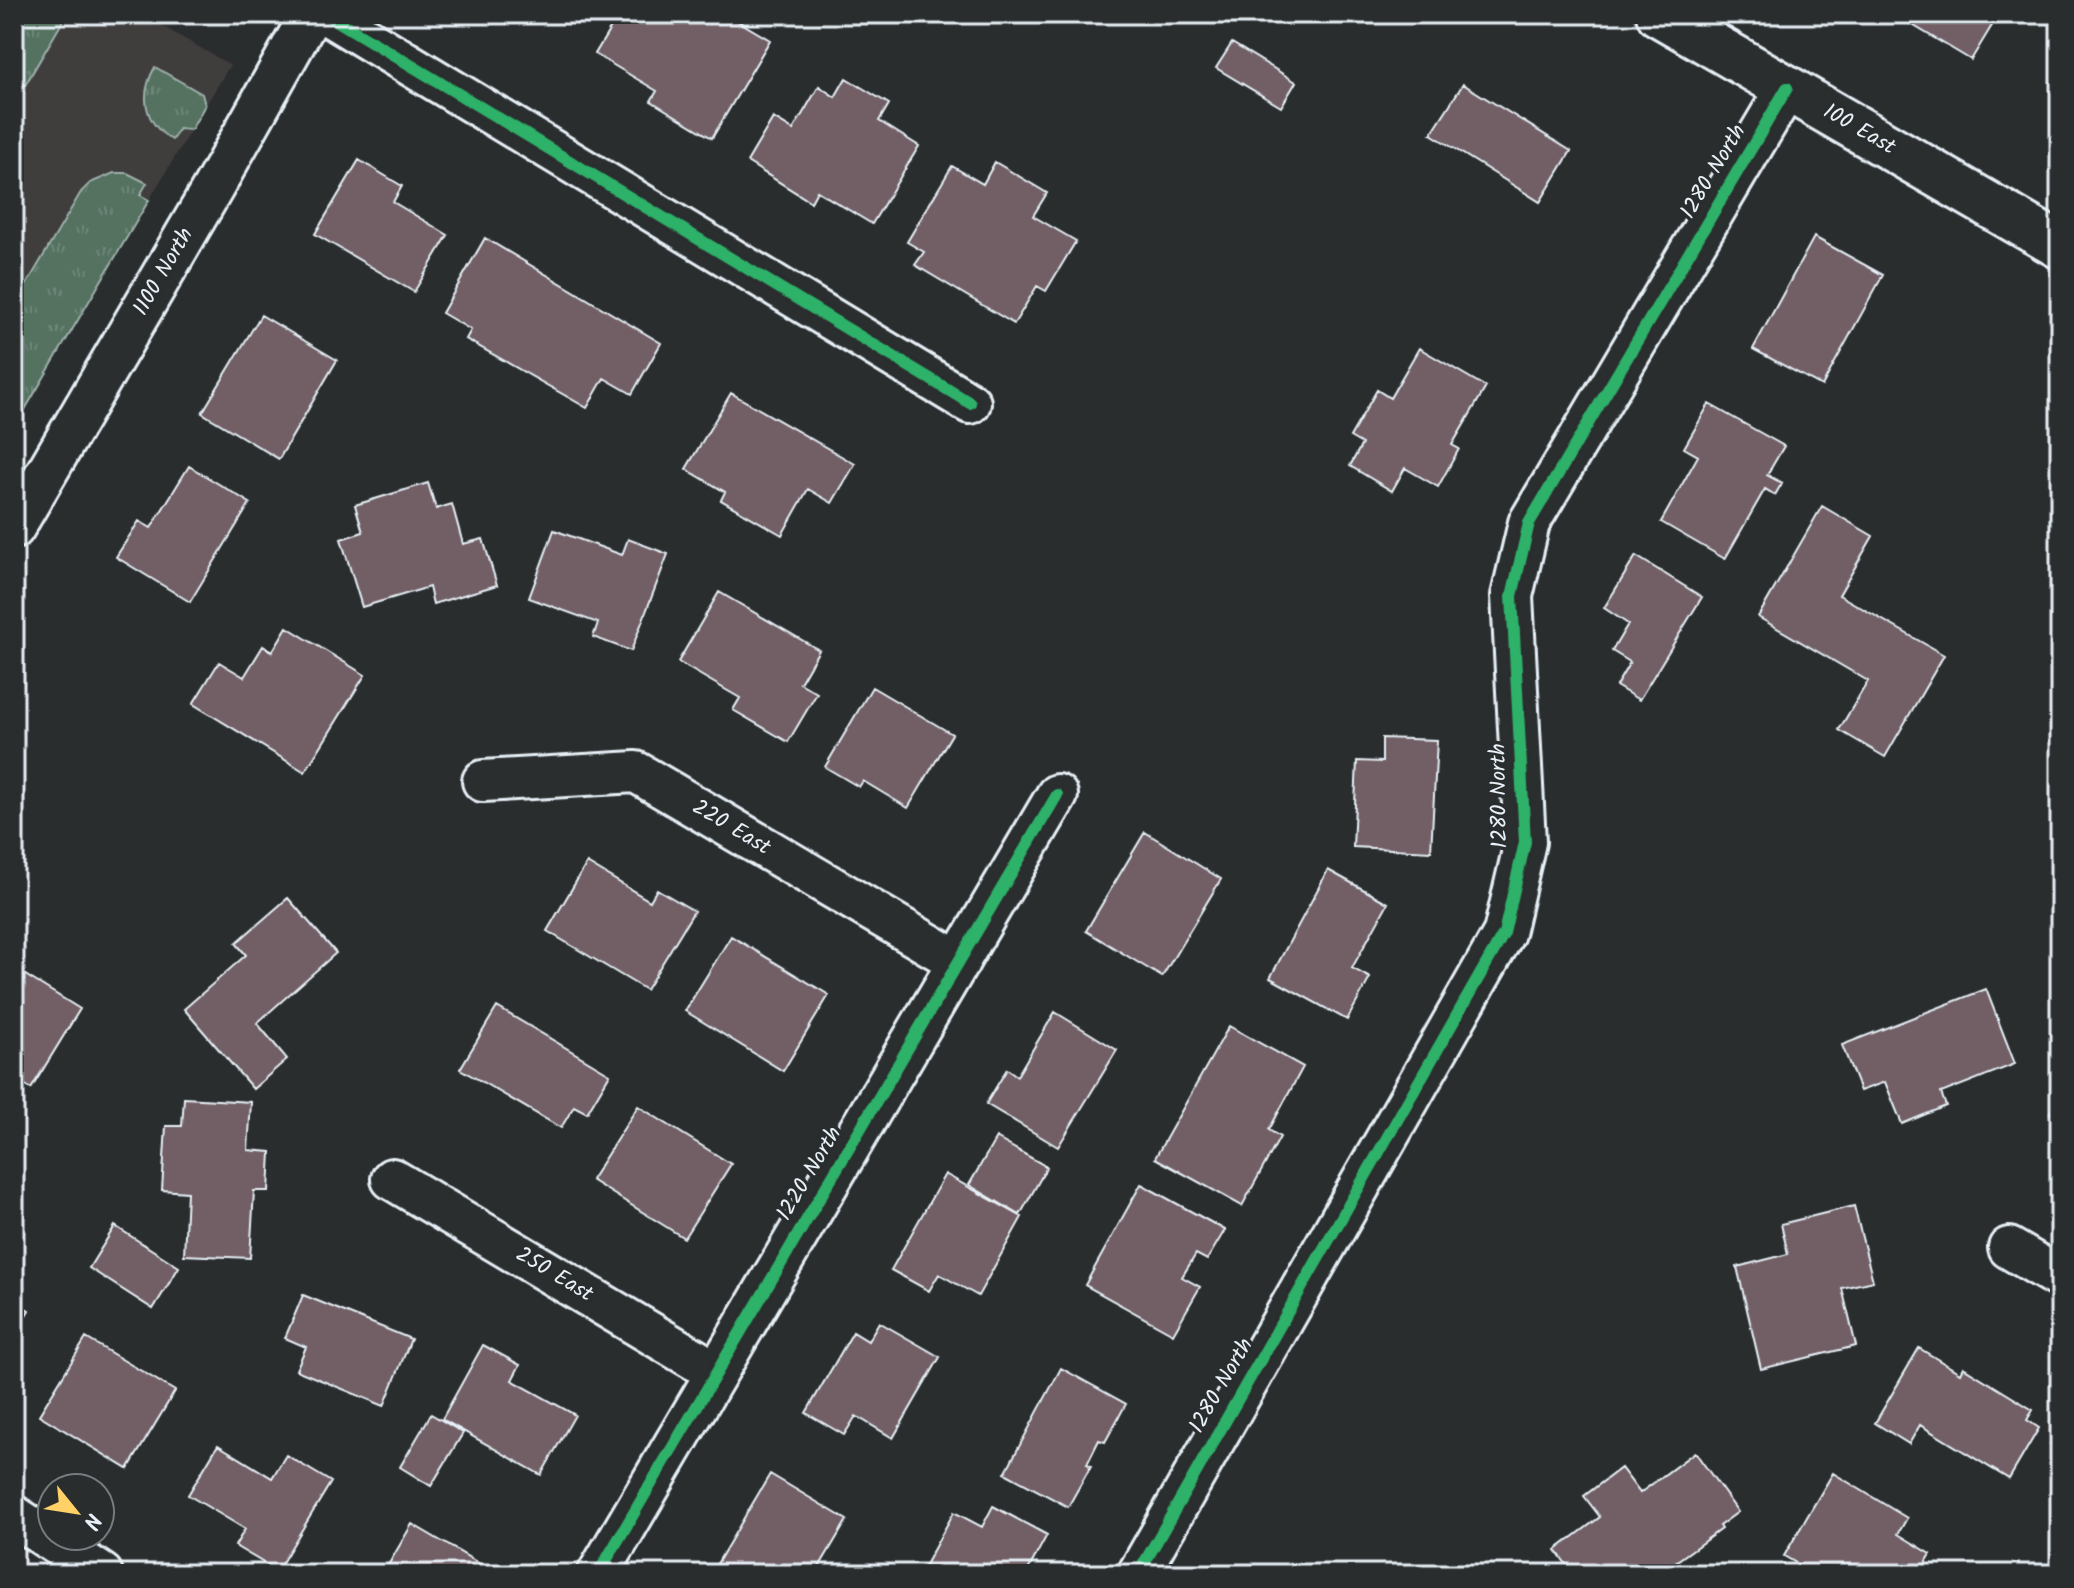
<svg xmlns="http://www.w3.org/2000/svg" width="2074" height="1588" viewBox="0 0 2074 1588" font-family="Kalam,sans-serif">
	<style>
		.built { fill: #3f3c3e }
		.grass { fill: url(#grass-tufts); stroke: #9eb1ac; stroke-width: 2 }
		.building { fill: #715f65; stroke: #e8f1f8; stroke-width: 2 }
		.lines { fill: none; stroke-linecap: round; stroke-linejoin: round }
		.minor-casing { stroke: #e8f1f8; stroke-width: 46 }
		.major-casing { stroke: #e8f1f8; stroke-width: 50 }
		.minor { stroke: #2a2d2e; stroke-width: 40 }
		.major { stroke: #2a2d2e; stroke-width: 44 }
		.cycleway-casing { stroke: #2a2d2e; stroke-width: 17 }
		.cycleway { stroke: #2db169; stroke-width: 12 }
		.labels { text-anchor: middle; dominant-baseline: central; stroke-width: 7; stroke-linejoin: round; paint-order: stroke }
		.street-label { font-size: 22px; fill: #e8f1f8; stroke: #2a2d2e }
	</style>
	<defs>
		<pattern id="grass-tufts" width="24" height="20" patternUnits="userSpaceOnUse" patternTransform="scale(2)"><rect width="24" height="20" fill="#557160"/><path d="M3 7l-1-3M5 7V3M7 7l1-3M15 17l-1-3M17 17v-4M19 17l1-3" fill="none" stroke="#6d8678"/></pattern>
	</defs>
	<rect width="100%" height="100%" fill="#2a2d2e"/>
	<filter id="ink" filterUnits="userSpaceOnUse"><feTurbulence type="fractalNoise" baseFrequency=".0125" numOctaves="2"/><feDisplacementMap in="SourceGraphic" scale="16" xChannelSelector="R" yChannelSelector="G"/><feConvolveMatrix kernelMatrix="1 2 1 2 8 2 1 2 1" color-interpolation-filters="sRGB"/></filter>
	<g filter="url(#ink)">
		<path class="built" d="M14,14H141L230,65L14,425Z"/>
		<path class="grass" d="M14,14H67L14,104Z
			M155,67L202,94L205,105L191,130L179,129L172,140C144,123 139,95 155,67Z
			M114,173H127L147,183L140,195L149,200L14,428V306L81,192L90,183Z"/>
		<path class="building" d="M619,14H726L770,40L712,138L651,101L657,91L595,54Z
			M1894,14H1999L1971,60Z
			M1232,43L1296,82L1281,107L1216,68Z
			M846,78L889,104L879,121L919,146L872,224L817,191L811,202L747,162L773,118L793,130L819,86L835,97Z
			M1463,84L1571,151L1540,202L1431,134Z
			M359,160L402,186L393,202L448,235L414,292L315,234Z
			M995,162L1047,193L1033,216L1076,241L1046,291L1037,286L1014,324L915,265L924,252L907,242L952,166L983,184Z
			M1814,237L1883,275L1822,386L1753,349Z
			M485,238L661,343L632,394L604,378L587,408L466,339L471,330L442,313Z
			M261,315L337,360L279,459L202,413Z
			M1419,348L1486,387L1452,445L1459,449L1438,487L1405,468L1392,491L1350,466L1362,444L1350,437L1377,390L1390,398Z
			M731,393L855,464L832,503L808,489L782,535L721,500L725,492L686,469Z
			M1709,404L1784,446L1767,475L1782,483L1775,495L1765,489L1725,559L1661,522L1698,456L1684,448Z
			M189,466L250,503L190,602L116,557L139,521L151,528Z
			M428,483L436,509L452,504L463,544L483,539L497,585L433,604L429,587L362,607L341,539L363,532L355,505Z
			M1822,506L1873,536L1839,595L1944,655L1885,757L1839,730L1868,681L1758,617Z
			M554,530L622,555L628,539L668,554L631,651L593,637L598,623L529,598Z
			M1636,556L1702,597L1639,700L1616,686L1630,662L1612,651L1628,624L1604,608Z
			M719,592L819,650L800,683L817,693L788,742L733,710L740,698L678,662Z
			M287,627L365,675L305,772L193,704L219,662L244,677L263,646L272,652Z
			M872,687L952,734L908,808L863,781L859,787L825,767Z
			M1382,738L1437,740L1431,851L1353,847L1357,761L1382,762Z
			M1145,832L1221,879L1162,977L1086,931Z
			M587,863L650,901L657,889L694,911L646,990L547,931Z
			M1328,870L1388,903L1352,968L1370,978L1347,1020L1270,978Z
			M288,898L336,953L257,1023L287,1059L253,1089L184,1009L246,955L236,943Z
			M731,936L829,995L783,1071L685,1011Z
			M14,968L80,1009L31,1089L14,1078Z
			M1986,989L2015,1064L1941,1093L1946,1106L1902,1124L1885,1082L1860,1091L1842,1045Z
			M497,1007L610,1074L587,1113L574,1106L561,1128L460,1069Z
			M1055,1012L1117,1050L1058,1147L986,1104L1007,1069L1017,1076Z
			M1229,1026L1303,1067L1269,1130L1280,1137L1242,1206L1155,1158Z
			M2060,1095V1119L2050,1113Z
			M184,1098L251,1102L248,1150L271,1152L269,1191H254L250,1258L184,1255L187,1192L162,1190L166,1126H182Z
			M638,1106L731,1164L684,1238L591,1180Z
			M996,1138L1047,1167L1020,1215L969,1185Z
			M945,1174L1022,1217L978,1296L939,1274L929,1291L891,1270Z
			M1141,1184L1225,1230L1207,1260L1196,1254L1182,1277L1200,1287L1173,1334L1085,1285Z
			M1854,1206L1873,1281L1842,1288L1856,1346L1761,1369L1737,1267L1788,1254L1781,1224Z
			M115,1226L179,1267L153,1309L89,1268Z
			M303,1295L411,1339L384,1406L296,1370L306,1347L285,1338Z
			M14,1301L29,1310L14,1335Z
			M879,1322L940,1357L893,1438L856,1416L844,1435L806,1413L853,1332L868,1341Z
			M86,1338L175,1391L128,1469L39,1415Z
			M483,1345L520,1365L512,1380L575,1415L541,1475L442,1419Z
			M1919,1348L1960,1373L1963,1367L2033,1410L2027,1420L2039,1428L2009,1479L1920,1425L1909,1444L1875,1423Z
			M1061,1368L1126,1404L1105,1442L1099,1440L1087,1464L1091,1466L1068,1507L1005,1473Z
			M431,1414L463,1433L431,1486L400,1467Z
			M2060,1428V1450L2050,1444Z
			M218,1445L272,1478L286,1455L331,1482L277,1571L235,1546L245,1529L188,1495Z
			M1695,1452L1738,1512L1719,1526L1721,1529L1659,1574H1573L1556,1550L1600,1517L1584,1496L1621,1468L1640,1493Z
			M1833,1473L1907,1518L1898,1534L1931,1554L1919,1574H1815L1784,1556Z
			M770,1474L847,1520L815,1574H711Z
			M993,1506L1047,1535L1026,1574H920L954,1512L982,1527Z
			M412,1524L490,1570L488,1574H383Z"/>
		<g class="lines">
			<defs>
				<path id="minor" d="M326,14L970,403
					M14,528L213,188L311,14
					M483,781L636,772L959,962
					M392,1179L716,1372
					M2009,1248L2060,1278
					M14,1516L102,1574
					M598,1574L1057,795
					M1138,1574L1504,933L1525,842L1512,596L1529,523L1787,88"/>
				<path id="major" d="M1659,14L2060,246"/>
			</defs>
			<use href="#minor" class="minor-casing"/>
			<use href="#major" class="major-casing"/>
			<use href="#minor" class="minor"/>
			<use href="#major" class="major"/>
			<defs>
				<path id="cycleway" d="M326,14L970,403
					M598,1574L1057,795
					M1138,1574L1504,933L1525,842L1512,596L1529,523L1787,88"/>
			</defs>
			<use href="#cycleway" class="cycleway-casing"/>
			<use href="#cycleway" class="cycleway"/>
		</g>
	</g>
	<g class="labels">
		<g class="street-label">
			<text transform="translate(1859 130) rotate(30)">100 East</text>
			<text transform="translate(1714 172) rotate(-59)">1280 North</text>
			<text transform="translate(164 272) rotate(-60)">1100 North</text>
			<text transform="translate(1500 796) rotate(-91)">1280 North</text>
			<text transform="translate(731 828) rotate(31)">220 East</text>
			<text transform="translate(810 1174) rotate(-59)">1220 North</text>
			<text transform="translate(554 1275) rotate(31)">250 East</text>
			<text transform="translate(1222 1386) rotate(-60)">1280 North</text>
		</g>
	</g>
	<rect width="2074" height="1588" fill="none" stroke="#2a2d2e" stroke-width="48"/>
	<rect x="24" y="24" width="2026" height="1540" fill="none" stroke="#e8f1f8" stroke-width="3" filter="url(#ink)"/>
	<g transform="translate(76 1512) rotate(120)"><circle r="38" fill="#2a2d2e" stroke="#767b7f" stroke-width="2"/>
	<path d="M0-6L14 30L0 20L-14 30Z" fill="#ffd166"/>
	<text y="-12" font-size="22" font-weight="bold" text-anchor="middle" fill="#e8f1f8">N</text>
	</g>
</svg>
